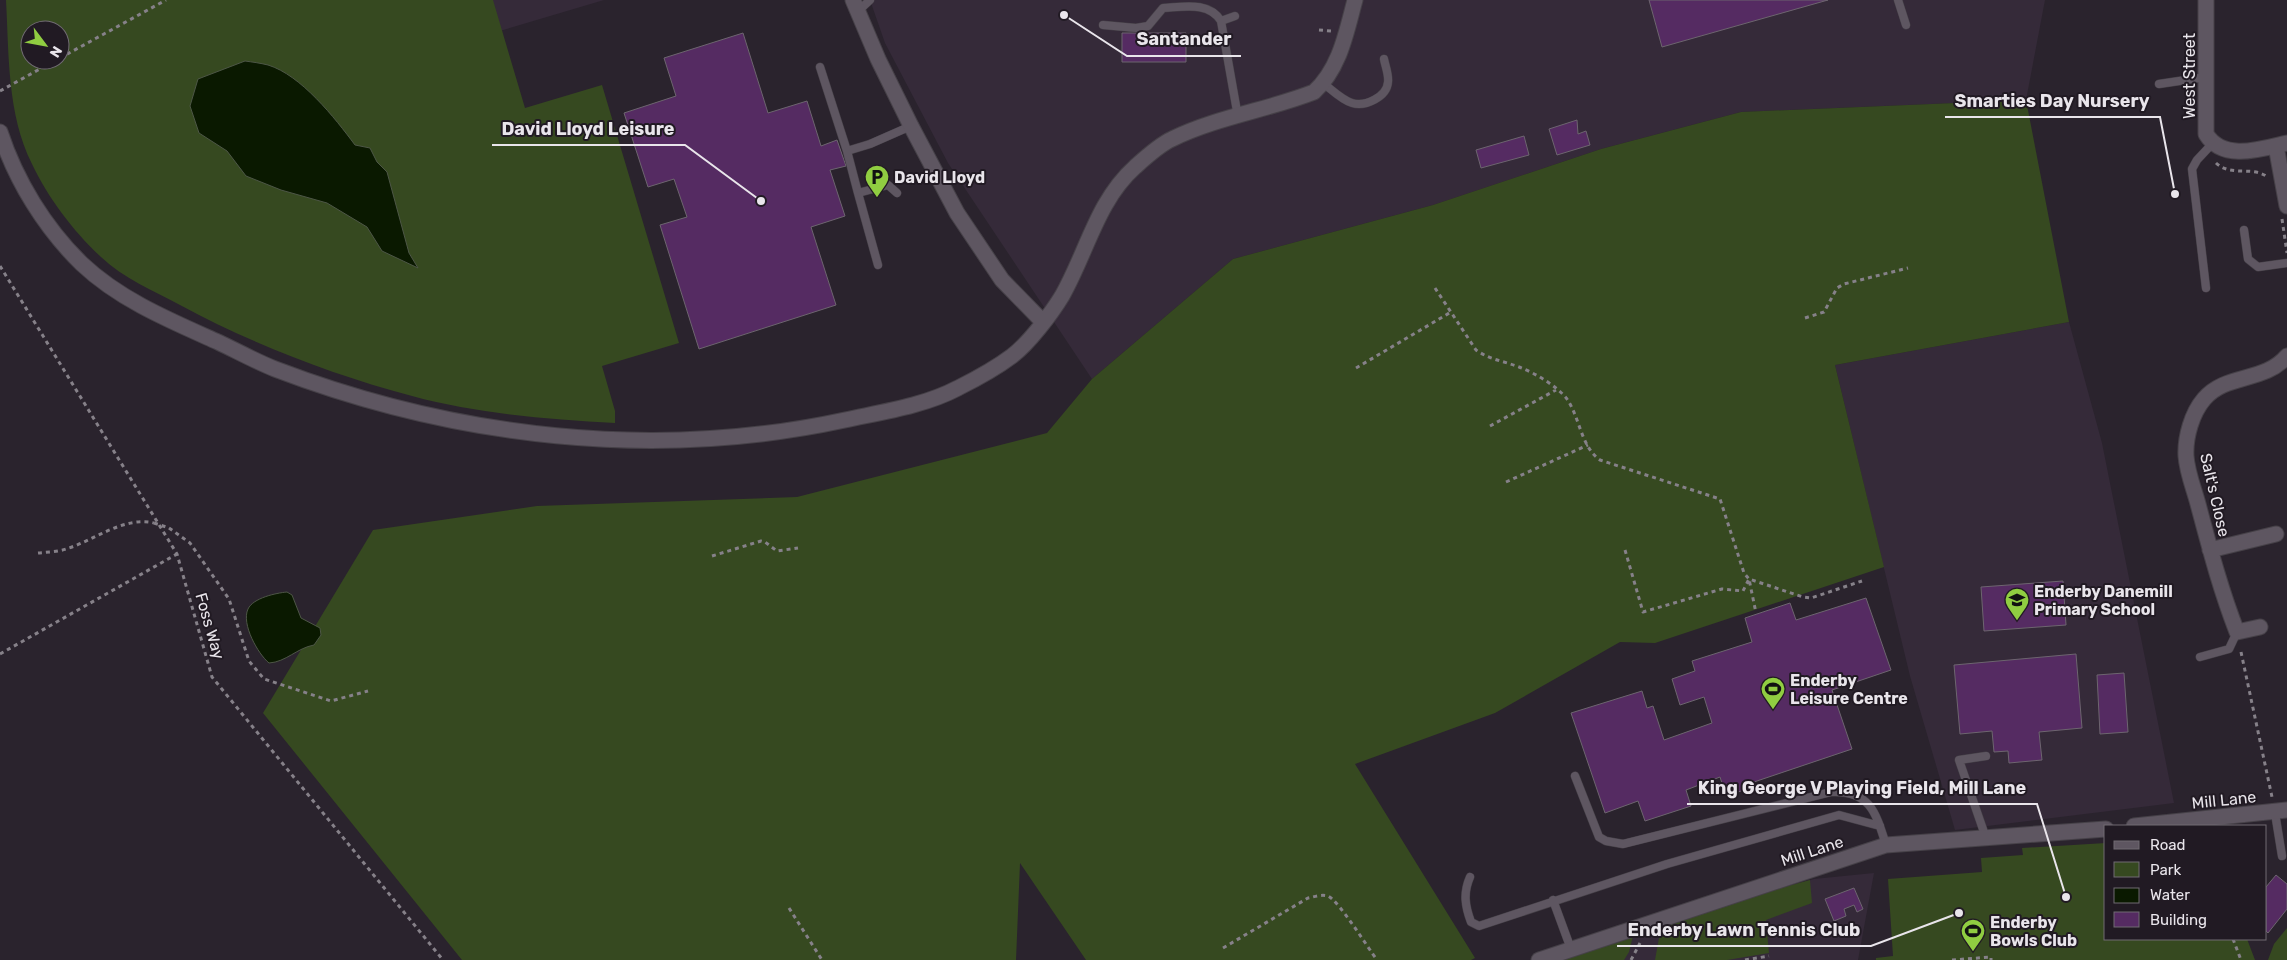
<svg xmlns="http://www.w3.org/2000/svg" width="2287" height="960" viewBox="0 0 2287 960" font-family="Rubik,sans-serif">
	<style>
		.built { fill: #352a39 }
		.green { fill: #364920; fill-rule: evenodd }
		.water { fill: #0a1900; stroke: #4d5646 }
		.building { fill: #552b62; stroke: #6d656f }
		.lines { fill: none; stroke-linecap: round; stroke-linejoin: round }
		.lane-casing { stroke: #464148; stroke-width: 9 }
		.street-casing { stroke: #464148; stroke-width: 17 }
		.path { stroke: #868189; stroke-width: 3; stroke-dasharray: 4 4; stroke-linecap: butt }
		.lane { stroke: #5e5661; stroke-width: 8 }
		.street { stroke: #5e5661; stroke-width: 15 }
		.path-bridge { stroke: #868189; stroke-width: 3; stroke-dasharray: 4 4; stroke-linecap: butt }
		.labels { text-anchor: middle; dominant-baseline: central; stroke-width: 4; stroke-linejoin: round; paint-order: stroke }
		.street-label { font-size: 16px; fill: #e9e5eb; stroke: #211a23 }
		.poi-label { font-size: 16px; font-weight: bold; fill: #e9e5eb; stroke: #211a23; text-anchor: start }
		.leader { fill: none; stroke: #e9e5eb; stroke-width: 2 }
		.callout-dot { fill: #e9e5eb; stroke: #211a23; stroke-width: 2 }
		.callout-label { font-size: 18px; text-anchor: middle; font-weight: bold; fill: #e9e5eb; stroke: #211a23; stroke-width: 4; stroke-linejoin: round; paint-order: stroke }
	</style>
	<rect width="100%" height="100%" fill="#2a232d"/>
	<path class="built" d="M484,0H604L493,33Z
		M870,0H2045L2026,100L1741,112L1601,149L1433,205L1233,259L1092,379L948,163L885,43Z
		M2069,322L2102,443L2174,803L1955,830L1910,676L1835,365Z
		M1874,873L1858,960H1558L1701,910L1814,879Z"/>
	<path class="green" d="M6,0H493L525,108L602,85L679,343L602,366L615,411V423C548,419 478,414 412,396C333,375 252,344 180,305C154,291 123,278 101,257C74,232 48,198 32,164C7,114 9,54 6,0ZM30,30H60V60H30Z
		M2026,100L2069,322L1835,365L1884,567L1655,643L1620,642L1495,713L1355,764L1475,958L1471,960H1086L1020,863L1016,960H462L263,713L373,530L537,506L797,497L1047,433L1092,379L1233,259L1433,205L1601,149L1741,112Z
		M2106,843V939H2247L2255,960H1876V958L1893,956L1888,879L1982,872L1981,858L2023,855L2022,848Z
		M1810,880L1812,903L1766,920L1769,953L1727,960H1655L1662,921Z
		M2287,928V960H2268L2274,944Z
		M1634,932L1629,952L1624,960H1559Z"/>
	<path class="water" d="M245,61C252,62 260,63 268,65C301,75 335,118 355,145L370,148L377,162L387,172L409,253L418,268L382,251L367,227L327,203L281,190L246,176L227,151L199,133L190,106L198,79Z
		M287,592L292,595L301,618L320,628L321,635L314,645C297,648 286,662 269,663C258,654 241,624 248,609C253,598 276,593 287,592Z"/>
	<path class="building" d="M1649,0H1828L1662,47Z
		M743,33L768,113L807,101L821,146L837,140L846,166L830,170L845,216L811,227L836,305L699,349L660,225L687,217L674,179L648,187L624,113L676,96L664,58Z
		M1122,33H1186V62H1122Z
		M1577,120L1578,134L1586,131L1590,145L1557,155L1549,129Z
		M1524,136L1529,155L1481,168L1476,150Z
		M2063,581L2066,625L1984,631L1981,587Z
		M1866,598L1891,670L1832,690L1852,749L1745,785L1747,789L1726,796L1720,777L1686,790L1691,806L1645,821L1638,801L1605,813L1571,713L1642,691L1647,708L1653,706L1664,740L1712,723L1704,697L1680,705L1672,679L1695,671L1692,661L1752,642L1745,618L1790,603L1796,620Z
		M2076,654L2082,728L2039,732L2042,760L2009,763L2008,751L1994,752L1992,731L1960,734L1954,665Z
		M2124,673L2128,732L2100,734L2097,675Z
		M2276,875L2287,884V909L2268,933L2266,931V887Z
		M1854,888L1863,909L1857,912L1854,905L1844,909L1846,916L1834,921L1825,899Z"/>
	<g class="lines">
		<defs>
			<path id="lane" d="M1898,0L1906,25
				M857,12L870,0
				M1221,21L1238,117
				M1103,25L1136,28L1148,26L1163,8C1183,7 1209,1 1221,21L1235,16
				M820,67L847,151
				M1323,83C1332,90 1342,100 1352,103C1365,107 1387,97 1388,82C1389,75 1385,65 1384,59
				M2159,84L2206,77
				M858,193L847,151L870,144L911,126
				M2244,230L2248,259L2258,267L2287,263
				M878,265L858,193L888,185L897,193
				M2206,288L2192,169L2197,160L2212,144
				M2200,657L2229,649L2237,632
				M1986,756L1959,760L1986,838
				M1575,776L1599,837L1606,841L1623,844L1831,792C1870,790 1876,813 1886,845
				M2275,813L2282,856
				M1470,877C1463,893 1465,906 1471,922L1479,926L1667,864L1839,815L1880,826
				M1553,900L1571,949"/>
			<path id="street" d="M853,0L878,59L911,126L957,213L1002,280L1043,322
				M2206,0V134C2223,162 2261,149 2287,143
				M0,132C16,181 45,228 82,264C120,300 171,321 218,342C237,351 255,361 275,369C456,438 655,461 845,420C882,412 924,406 958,388C976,379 996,368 1012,356C1029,343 1051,314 1062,296C1087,252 1097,201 1135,167C1146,157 1159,145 1172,139C1217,117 1268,110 1314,92C1340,68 1346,33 1355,0
				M2276,146L2287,206
				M2210,550L2276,534
				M2260,627L2237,632C2220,588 2210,549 2198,504C2194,489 2187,472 2186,456C2185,437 2192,413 2204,399C2226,373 2264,383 2287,356
				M2134,826L2287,810
				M1539,960L1886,845L2106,829"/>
		</defs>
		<use href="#lane" class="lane-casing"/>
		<use href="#street" class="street-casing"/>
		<path class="path" d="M1319,30L1331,31
			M60,58L166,0
			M0,91L56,60
			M2216,163C2231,177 2251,166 2266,176
			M2282,219L2287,253
			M0,266L177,554L212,677L443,960
			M1435,288L1476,350C1490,360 1504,361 1519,367C1535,373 1557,386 1567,399C1580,418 1581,447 1600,460L1720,499L1744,573L1749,579L1803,597L1811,598L1862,581
			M1805,318L1824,312L1837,288L1844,284L1908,268
			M1356,368L1451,312
			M1490,426L1556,390
			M1506,482L1588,445
			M169,528L190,543L229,599L249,661L264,679L331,701L368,691
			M1625,550L1643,612L1722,589L1743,591L1749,579L1756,613
			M38,553C48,552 59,552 69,548C96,539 125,516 154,523
			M712,556L761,541L765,542L777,551L798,548
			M2241,652L2272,797
			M0,654L177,554
			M789,908L822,960
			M2233,939L2241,960
			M1223,948L1308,898C1314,897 1321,894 1328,896C1339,901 1368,948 1377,960
			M1631,960L1640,943
			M1745,960L1769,956
			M1952,960L1991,957V960"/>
		<use href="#lane" class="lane"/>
		<use href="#street" class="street"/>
		<path class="path-bridge" d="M154,523L169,528"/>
	</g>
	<defs>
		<symbol id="parking-pin" viewBox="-11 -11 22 30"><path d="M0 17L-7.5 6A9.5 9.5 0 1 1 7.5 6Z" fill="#90cd41" stroke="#211a23"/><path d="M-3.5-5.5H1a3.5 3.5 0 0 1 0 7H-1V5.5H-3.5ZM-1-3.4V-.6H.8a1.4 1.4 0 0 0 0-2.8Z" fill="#111"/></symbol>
		<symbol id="school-pin" viewBox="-11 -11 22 30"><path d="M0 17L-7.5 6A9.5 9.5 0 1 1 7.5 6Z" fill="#90cd41" stroke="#211a23"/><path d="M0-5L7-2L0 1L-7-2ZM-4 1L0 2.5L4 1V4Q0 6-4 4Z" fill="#111"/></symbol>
		<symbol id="stadium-pin" viewBox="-11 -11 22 30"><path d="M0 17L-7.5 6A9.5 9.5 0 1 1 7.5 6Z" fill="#90cd41" stroke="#211a23"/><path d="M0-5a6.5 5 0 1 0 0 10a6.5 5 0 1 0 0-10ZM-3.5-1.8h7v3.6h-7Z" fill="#111"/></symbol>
	</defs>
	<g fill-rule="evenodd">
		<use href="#parking-pin" x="863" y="163" width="28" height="38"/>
		<use href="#school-pin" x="2003" y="586" width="28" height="38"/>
		<use href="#stadium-pin" x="1759" y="675" width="28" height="38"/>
		<use href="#stadium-pin" x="1959" y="917" width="28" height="38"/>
	</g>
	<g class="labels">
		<g class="street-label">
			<text transform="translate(2189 76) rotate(-90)">West Street</text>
			<text transform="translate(2215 495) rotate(77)">Salt's Close</text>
			<text transform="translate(210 626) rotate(74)">Foss Way</text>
			<text transform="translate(2224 800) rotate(-6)">Mill Lane</text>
			<text transform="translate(1812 851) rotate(-18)">Mill Lane</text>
		</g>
		<g class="poi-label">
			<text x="894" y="177">David Lloyd</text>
			<text x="2034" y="591">Enderby Danemill<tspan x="2034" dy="18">Primary School</tspan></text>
			<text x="1790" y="680">Enderby<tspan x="1790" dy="18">Leisure Centre</tspan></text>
			<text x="1990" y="922">Enderby<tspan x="1990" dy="18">Bowls Club</tspan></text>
		</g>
	</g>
	<path class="leader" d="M1064 15L1127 56H1241M2175 194L2160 117H1945M761 201L685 145H492M2066 897L2037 804H1687M1959 913L1871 946H1617"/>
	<g class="callout-dot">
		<circle cx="1064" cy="15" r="5"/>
		<circle cx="2175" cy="194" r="5"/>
		<circle cx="761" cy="201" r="5"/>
		<circle cx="2066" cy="897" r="5"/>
		<circle cx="1959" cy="913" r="5"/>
	</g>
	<g class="callout-label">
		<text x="1184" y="45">Santander</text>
		<text x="2052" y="107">Smarties Day Nursery</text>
		<text x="588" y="135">David Lloyd Leisure</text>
		<text x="1862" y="794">King George V Playing Field, Mill Lane</text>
		<text x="1744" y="936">Enderby Lawn Tennis Club</text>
	</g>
	<rect x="2104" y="825" width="162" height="115" fill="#211a23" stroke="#716b73"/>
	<rect x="2114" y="841" width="25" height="8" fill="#5e5661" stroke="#716b73"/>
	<text x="2150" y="850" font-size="15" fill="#e9e5eb">Road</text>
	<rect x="2114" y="862" width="25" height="15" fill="#364920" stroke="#716b73"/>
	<text x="2150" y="875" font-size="15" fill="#e9e5eb">Park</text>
	<rect x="2114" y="888" width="25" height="15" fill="#0a1900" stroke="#716b73"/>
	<text x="2150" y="900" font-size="15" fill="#e9e5eb">Water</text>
	<rect x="2114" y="912" width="25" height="15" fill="#552b62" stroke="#716b73"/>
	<text x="2150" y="925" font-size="15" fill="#e9e5eb">Building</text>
	<g transform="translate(45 45) rotate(122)"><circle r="24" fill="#211a23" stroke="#716b73"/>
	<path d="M0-4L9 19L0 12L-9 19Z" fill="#90cd41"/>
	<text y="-8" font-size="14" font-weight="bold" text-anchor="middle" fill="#e9e5eb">N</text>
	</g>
</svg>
